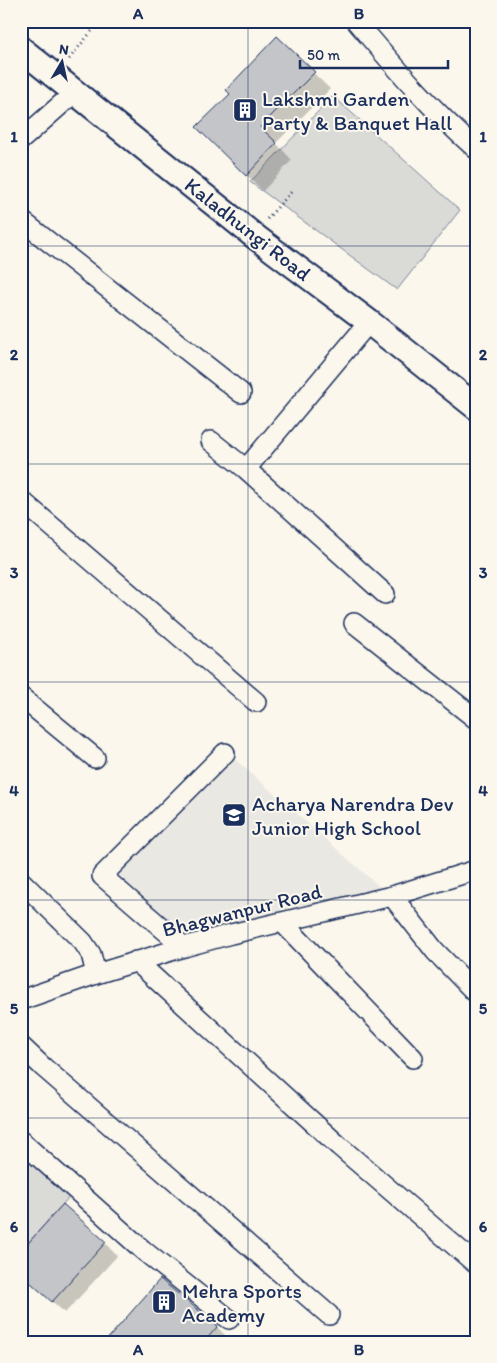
<svg xmlns="http://www.w3.org/2000/svg" width="497" height="1363" viewBox="0 0 497 1363" font-family="Itim,sans-serif">
	<style>
		.built { fill: #eae8e2 }
		.green { fill: #dadad7; stroke: #7a849a }
		.shadow { fill: #0003 }
		.building { fill: #c3c5c9; stroke: #1b2f5e }
		.lines { fill: none; stroke-linecap: round; stroke-linejoin: round }
		.minor-casing { stroke: #1b2f5e; stroke-width: 22 }
		.major-casing { stroke: #1b2f5e; stroke-width: 28 }
		.path { stroke: #1b2f5e; stroke-width: 3; stroke-dasharray: 1 4; stroke-linecap: butt }
		.minor { stroke: #fbf7ec; stroke-width: 19 }
		.major { stroke: #fbf7ec; stroke-width: 24 }
		.grid { fill: none; stroke: #1b2f5e; stroke-width: 1; stroke-opacity: 0.55 }
		.labels { text-anchor: middle; dominant-baseline: central; stroke-width: 4; stroke-linejoin: round; paint-order: stroke }
		.poi-label { font-size: 21px; fill: #1b2f5e; stroke: #fbf7ec; text-anchor: start }
		.street-label { font-size: 21px; fill: #1b2f5e; stroke: #fbf7ec }
		.neatline { fill: none; stroke: #1b2f5e; stroke-width: 2 }
		.grid-label { font-size: 16px; text-anchor: middle; font-weight: bold; fill: #1b2f5e }
	</style>
	<rect width="100%" height="100%" fill="#fbf7ec"/>
	<filter id="ink" filterUnits="userSpaceOnUse"><feTurbulence type="fractalNoise" baseFrequency=".02" numOctaves="2"/><feDisplacementMap in="SourceGraphic" scale="10" xChannelSelector="R" yChannelSelector="G"/><feConvolveMatrix kernelMatrix="1 2 1 2 8 2 1 2 1" color-interpolation-filters="sRGB"/></filter>
	<g filter="url(#ink)">
		<path class="built" d="M229,754L381,888L181,937L110,875Z"/>
		<path class="green" d="M333,96L460,210L397,290L250,182Z
			M21,1150L70,1196L21,1251Z"/>
		<path class="shadow" d="M277,38L330,89L276,143L292,160L263,191L198,127L231,94Z
			M105,1243L117,1256L65,1313L21,1274Z
			M161,1280L217,1327L232,1342H107Z"/>
		<path class="building" d="M277,36L315,72L260,127L277,143L246,176L196,127L230,94L226,90Z
			M63,1204L106,1242L52,1302L21,1274V1251Z
			M160,1279L218,1326L204,1342H105Z"/>
		<g class="lines">
			<defs>
				<path id="minor" d="M356,21C394,66 432,110 476,149
					M21,140L75,92
					M21,220L241,393
					M211,441L246,469L385,594
					M246,469L369,322
					M21,500L256,702
					M354,623L476,719
					M21,697L95,758
					M21,881L83,942L91,954L96,974
					M392,896L435,951L476,993
					M282,922L413,1058
					M184,947L102,876L225,753
					M136,961L339,1146L476,1264
					M21,1000L96,974L184,947L231,934L392,896L476,870
					M21,1046L43,1067L329,1315
					M21,1141L144,1251L229,1319"/>
				<path id="major" d="M21,49L253,235L369,322L476,407"/>
			</defs>
			<use href="#minor" class="minor-casing"/>
			<use href="#major" class="major-casing"/>
			<path class="path" d="M21,24L24,21
				M69,59L100,21
				M267,219L293,190"/>
			<use href="#minor" class="minor"/>
			<use href="#major" class="major"/>
		</g>
	</g>
	<path class="grid" d="M248,21V1342M21,246H476M21,464H476M21,682H476M21,900H476M21,1118H476"/>
	<defs>
		<symbol id="building-square" viewBox="-11 -11 22 22"><rect x="-9" y="-9" width="18" height="18" rx="4" fill="#1b2f5e" stroke="#fbf7ec"/><path d="M-4-6H4V6H1V3H-1V6H-4ZM-2.5-4.3h1.7v1.8h-1.7ZM.8-4.3h1.7v1.8H.8ZM-2.5-1h1.7V.8h-1.7ZM.8-1h1.7V.8H.8Z" fill="#fff"/></symbol>
		<symbol id="school-square" viewBox="-11 -11 22 22"><rect x="-9" y="-9" width="18" height="18" rx="4" fill="#1b2f5e" stroke="#fbf7ec"/><path d="M0-5L7-2L0 1L-7-2ZM-4 1L0 2.5L4 1V4Q0 6-4 4Z" fill="#fff"/></symbol>
	</defs>
	<g fill-rule="evenodd">
		<use href="#building-square" x="231" y="96" width="28" height="28"/>
		<use href="#school-square" x="220" y="801" width="28" height="28"/>
		<use href="#building-square" x="150" y="1288" width="28" height="28"/>
	</g>
	<g class="labels">
		<g class="poi-label">
			<text x="262" y="98">Lakshmi Garden<tspan x="262" dy="24">Party &amp; Banquet Hall</tspan></text>
			<text x="252" y="803">Acharya Narendra Dev<tspan x="252" dy="24">Junior High School</tspan></text>
			<text x="182" y="1290">Mehra Sports<tspan x="182" dy="24">Academy</tspan></text>
		</g>
		<g class="street-label">
			<text transform="translate(248 229) rotate(38)">Kaladhungi Road</text>
			<text transform="translate(242 910) rotate(-14)">Bhagwanpur Road</text>
		</g>
	</g>
	<rect width="497" height="1363" fill="none" stroke="#fbf7ec" stroke-width="55"/>
	<g transform="translate(62 62) rotate(9)" stroke="#fbf7ec" stroke-width="4" paint-order="stroke">
	<path d="M0-4L9 19L0 12L-9 19Z" fill="#1b2f5e"/>
	<text y="-8" font-size="14" font-weight="bold" text-anchor="middle" fill="#1b2f5e">N</text>
	</g>
	<path d="M300 60v8h148v-8" fill="none" stroke="#1b2f5e" stroke-width="2.5"/>
	<text x="307" y="60" font-size="15" fill="#1b2f5e" stroke="#fbf7ec" stroke-width="4" paint-order="stroke">50 m</text>
	<rect x="28" y="28" width="442" height="1308" class="neatline"/>
	<g class="grid-label">
		<text x="138" y="19">A</text>
		<text x="359" y="19">B</text>
		<text x="14" y="142">1</text>
		<text x="483" y="142">1</text>
		<text x="14" y="360">2</text>
		<text x="483" y="360">2</text>
		<text x="14" y="578">3</text>
		<text x="483" y="578">3</text>
		<text x="14" y="796">4</text>
		<text x="483" y="796">4</text>
		<text x="14" y="1014">5</text>
		<text x="483" y="1014">5</text>
		<text x="14" y="1232">6</text>
		<text x="483" y="1232">6</text>
		<text x="138" y="1355">A</text>
		<text x="359" y="1355">B</text>
	</g>
</svg>
